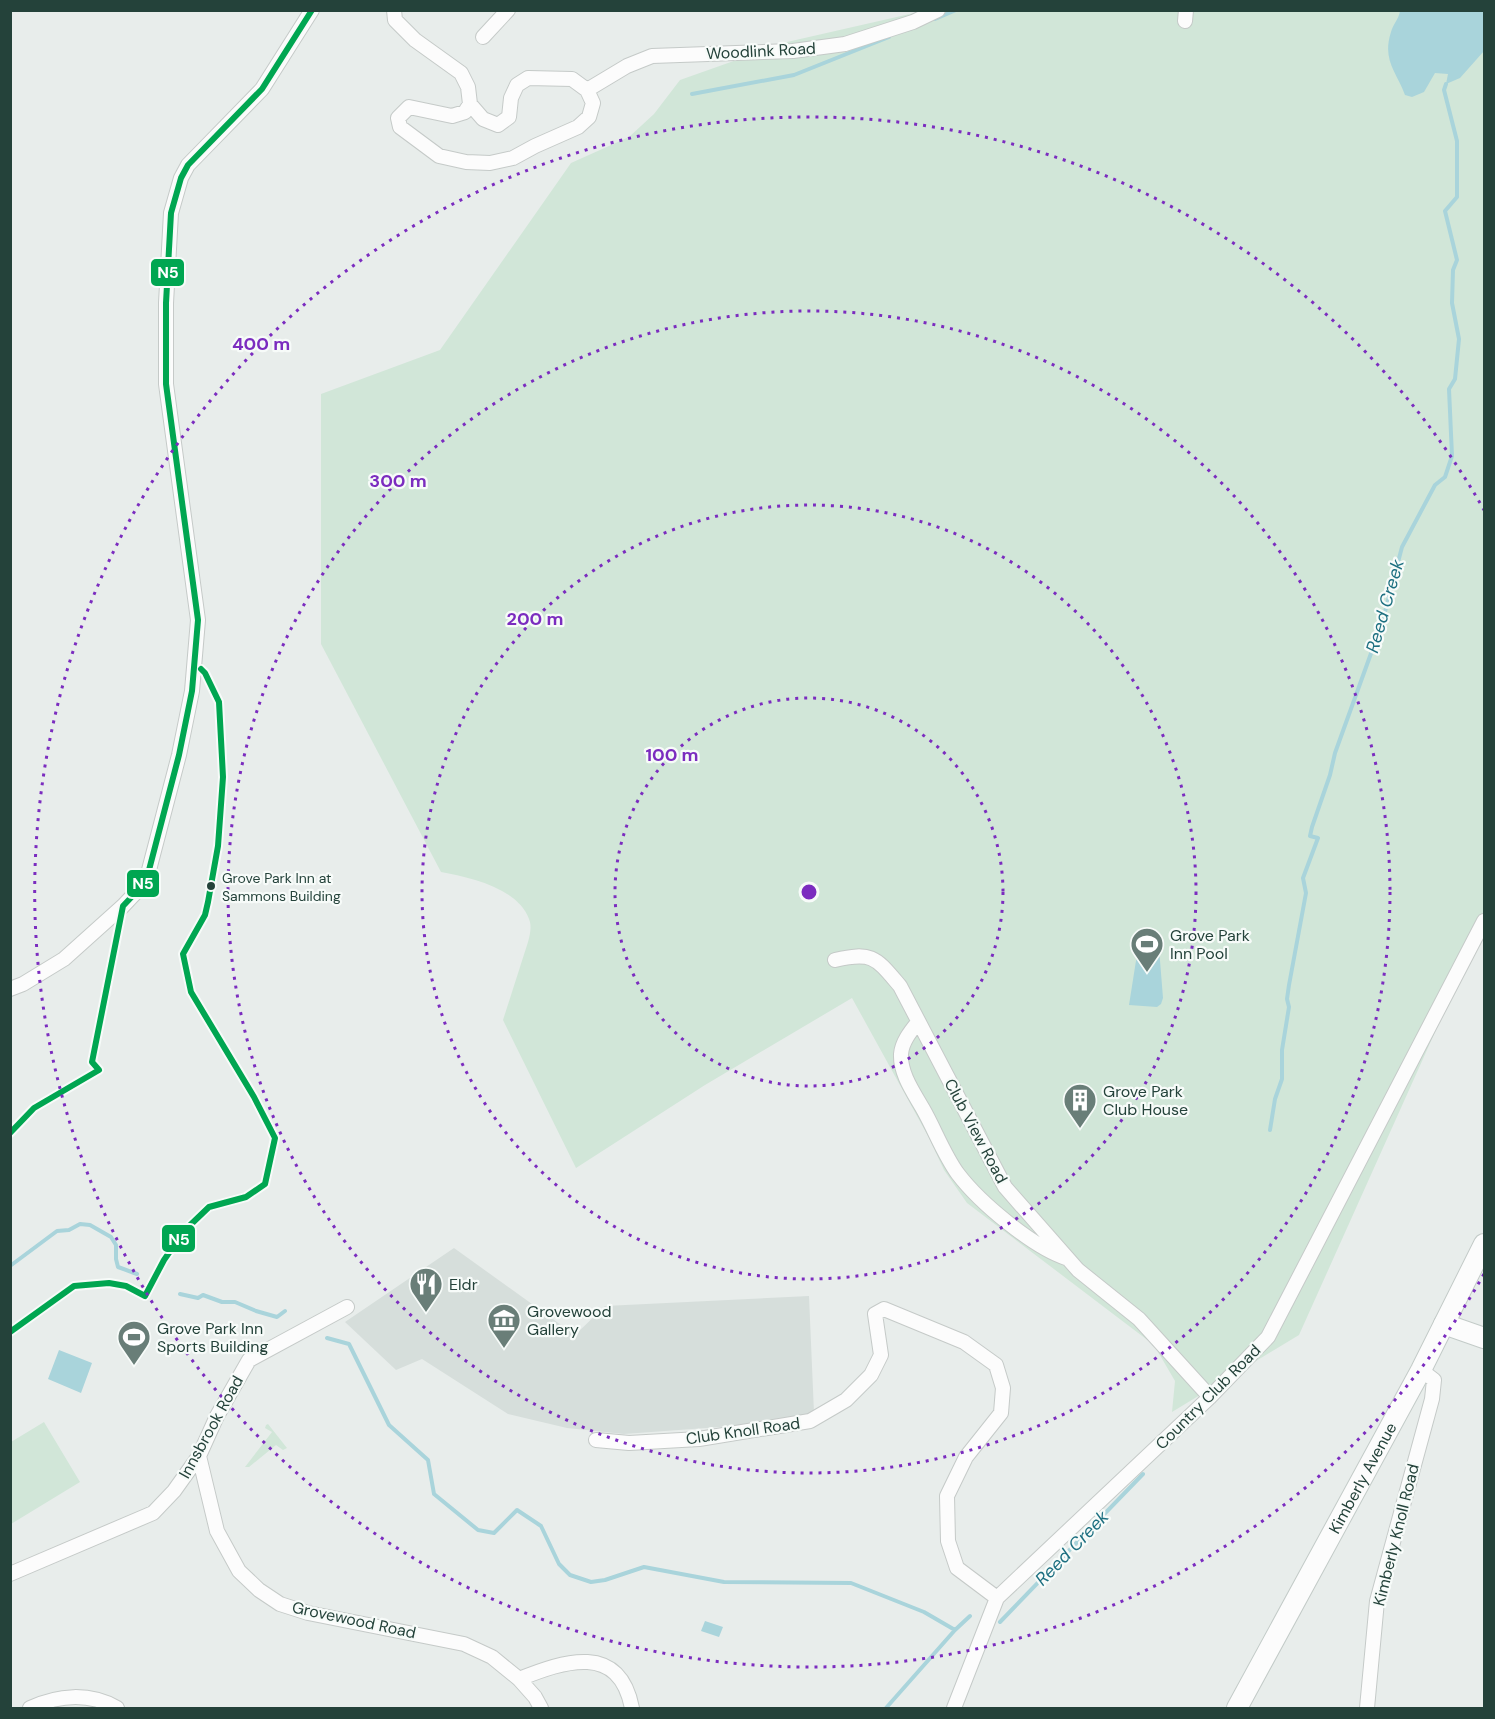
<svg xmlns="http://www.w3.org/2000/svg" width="1495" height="1719" viewBox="0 0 1495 1719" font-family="'DM Sans',sans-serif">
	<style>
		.built { fill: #d6dedb }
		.green { fill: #d1e6d8 }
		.water { fill: #a9d4db }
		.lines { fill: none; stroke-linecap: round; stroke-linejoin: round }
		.stream { stroke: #a9d4db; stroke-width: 4 }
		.street-casing { stroke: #c5cac8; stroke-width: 16 }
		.secondary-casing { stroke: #c3cbc8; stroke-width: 22 }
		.street { stroke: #fcfcfc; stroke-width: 14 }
		.secondary { stroke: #fcfcfc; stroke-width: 20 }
		.bus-1-casing { stroke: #f7fbf9; stroke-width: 10 }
		.bus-1 { stroke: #00a651; stroke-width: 6 }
		.ring { fill: none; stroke: #7b2cbf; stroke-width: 3; stroke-dasharray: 3 6 }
		.bus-dot { fill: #24423a; stroke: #f7fbf9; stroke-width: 2 }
		.labels { text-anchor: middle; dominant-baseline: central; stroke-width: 4.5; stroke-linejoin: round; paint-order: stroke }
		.bus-label { font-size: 14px; fill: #24423a; stroke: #f7fbf9; text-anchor: start }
		.street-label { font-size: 16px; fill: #24423a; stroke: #f7fbf9 }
		.poi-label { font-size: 16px; fill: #24423a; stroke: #f7fbf9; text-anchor: start }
		.water-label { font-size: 18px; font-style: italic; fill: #1c6f80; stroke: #f7fbf9 }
		.centre { fill: #7b2cbf; stroke: #f7fbf9; stroke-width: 3 }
		.ring-label { font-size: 18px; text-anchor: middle; font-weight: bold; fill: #7b2cbf; stroke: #f7fbf9; stroke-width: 4.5; stroke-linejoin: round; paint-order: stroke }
		.line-badge { stroke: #f7fbf9; stroke-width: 2 }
		.badge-label { font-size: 16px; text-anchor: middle; font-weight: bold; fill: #fff }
	</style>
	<rect width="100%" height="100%" fill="#e8edeb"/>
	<path class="built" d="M454,1248L575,1335L605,1306L809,1296L814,1413L774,1423L624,1434L567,1428L508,1414L422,1359L396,1370L345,1322Z"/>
	<path class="green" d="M923,11H1484V923L1299,1335L1172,1412L1175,1381L1154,1345L967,1203L944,1170L928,1136L852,998L705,1085L576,1168L503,1020L528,942C530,935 532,926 529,919C518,888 469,877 441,872L321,644V394L440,350L571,163L629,137L654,114L680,80L787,42Z
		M44,1422L80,1482L11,1524V1442Z
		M268,1424L287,1448L283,1450L276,1445L249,1467H245L272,1432L265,1428L266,1425Z"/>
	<path class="water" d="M1400,11H1484V51L1460,78L1446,84L1448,74L1435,73L1424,92L1412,97L1405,95C1396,71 1382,60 1391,32C1393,24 1399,19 1400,11Z
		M1138,948H1159L1163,998L1161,1004L1157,1007L1129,1005Z
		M59,1350L92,1363L81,1393L48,1379Z
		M705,1621L723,1627L719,1637L701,1631Z"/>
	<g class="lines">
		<path class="stream" d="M935,19L956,10
			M692,94L794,75L889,37
			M1270,1130L1275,1099L1282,1079V1050L1289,1007L1287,999L1289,985L1306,893L1303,878L1318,838L1310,836L1312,827L1330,775L1335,753L1382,623L1402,547L1435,485L1445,477L1452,456L1449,389L1455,379L1459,339L1452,303L1453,270L1457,260L1445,211L1457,197V141L1444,90L1446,84
			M10,1266L57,1231L69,1230L80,1224L90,1225L111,1237L116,1245V1259L118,1267L137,1274
			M180,1294L198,1298L203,1295L222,1302H235L256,1311L277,1317L285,1311
			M327,1338L349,1344L389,1425L428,1460L434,1494L478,1530L494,1533L517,1510L541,1526L559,1564L570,1575L591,1582L605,1580L644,1567L724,1582L851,1583L924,1612L955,1630
			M1000,1622L1143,1474
			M886,1708L955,1630L970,1616"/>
		<defs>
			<path id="street" d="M394,10L395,20L415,40L461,73L468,87L470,104L465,112L452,116L409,107L398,118L400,127L439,156L466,162L490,163L513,158L535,146L578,127L589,117L593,103L587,90L572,79L528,78L517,85L511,98L509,117L498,125L483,119L470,104
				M1185,21L1186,10
				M483,37L508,10
				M587,90L627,66L652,56L793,51L845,44L913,22L938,10
				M835,960C873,951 876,958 900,986L1005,1187L1078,1270L1139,1319L1210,1397
				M10,989L23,984L64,959L123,906L141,887L149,870L179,755L192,691L198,620L166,384V303L171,213L181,178L188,165L262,89L312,10
				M918,1022C910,1032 902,1042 901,1054C900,1074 914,1093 923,1109C935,1130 944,1155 958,1174C980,1203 1033,1247 1066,1258
				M596,1440L629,1443L699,1439L810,1421L846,1400L871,1375L881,1355L875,1314L884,1309L964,1342L996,1365L1003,1388L1001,1413L966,1457L947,1496L948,1541L957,1568L997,1598
				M199,1456L217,1531L239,1571L259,1590L280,1604L308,1613L464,1644L492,1657L519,1679L535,1697L541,1708
				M10,1574L153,1513L174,1491L199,1456L217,1416L249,1360L347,1307
				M519,1679C564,1661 619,1642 632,1708
				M30,1708C58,1695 89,1692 117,1708
				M954,1708L997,1598L1210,1397L1268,1337L1484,921
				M1367,1708L1377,1601L1432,1399L1434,1380L1421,1370"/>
			<g id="secondary">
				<path d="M1444,1324L1484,1338"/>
				<path id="s1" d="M1237,1708L1421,1370L1484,1244"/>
			</g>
		</defs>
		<use href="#street" class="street-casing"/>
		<use href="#secondary" class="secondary-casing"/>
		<use href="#street" class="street"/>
		<use href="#secondary" class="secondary"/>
		<defs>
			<path id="bus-1" d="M10,1133L34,1108L99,1070L92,1062L123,906L141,887L149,870L179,755L192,691L198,620L166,384V303L171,213L181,178L188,165L262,89L312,10
				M10,1332L74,1286L109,1283L126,1286L145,1296L164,1260L184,1231L209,1207L246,1197L265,1184L275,1138L254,1097L191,992L183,954L205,915L208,902L218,846L223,777L219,702L205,673L201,669"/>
		</defs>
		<use href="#bus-1" class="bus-1-casing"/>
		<use href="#bus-1" class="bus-1"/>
	</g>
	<g class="ring">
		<circle cx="809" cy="892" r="194"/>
		<circle cx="809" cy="892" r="387"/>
		<circle cx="809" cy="892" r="581"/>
		<path d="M1484 1274A775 775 0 1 1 1484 510"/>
	</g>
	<defs>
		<symbol id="stadium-pin" viewBox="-11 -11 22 30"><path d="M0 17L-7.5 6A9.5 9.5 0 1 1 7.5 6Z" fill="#697e78" stroke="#f7fbf9"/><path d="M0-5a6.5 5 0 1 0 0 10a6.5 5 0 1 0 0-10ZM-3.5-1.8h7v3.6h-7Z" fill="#fff"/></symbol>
		<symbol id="building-pin" viewBox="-11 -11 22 30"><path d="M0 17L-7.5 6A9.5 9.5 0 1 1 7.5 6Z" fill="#697e78" stroke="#f7fbf9"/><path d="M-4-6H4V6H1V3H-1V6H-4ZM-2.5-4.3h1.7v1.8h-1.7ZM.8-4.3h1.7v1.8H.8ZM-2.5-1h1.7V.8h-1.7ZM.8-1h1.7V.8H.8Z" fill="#fff"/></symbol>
		<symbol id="restaurant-pin" viewBox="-11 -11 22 30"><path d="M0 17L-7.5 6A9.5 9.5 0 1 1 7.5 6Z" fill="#697e78" stroke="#f7fbf9"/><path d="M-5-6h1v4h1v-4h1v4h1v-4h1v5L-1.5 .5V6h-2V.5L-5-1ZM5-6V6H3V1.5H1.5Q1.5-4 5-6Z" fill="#fff"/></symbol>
		<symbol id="museum-pin" viewBox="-11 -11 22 30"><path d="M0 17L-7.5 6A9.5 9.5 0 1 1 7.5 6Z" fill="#697e78" stroke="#f7fbf9"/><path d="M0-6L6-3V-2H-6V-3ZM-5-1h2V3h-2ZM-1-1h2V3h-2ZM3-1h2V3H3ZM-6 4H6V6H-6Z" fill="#fff"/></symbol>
	</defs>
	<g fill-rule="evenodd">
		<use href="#stadium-pin" x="1128" y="925" width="38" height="52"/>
		<use href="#building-pin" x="1061" y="1081" width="38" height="52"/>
		<use href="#restaurant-pin" x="407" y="1265" width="38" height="52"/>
		<use href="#museum-pin" x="485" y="1301" width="38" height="52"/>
		<use href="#stadium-pin" x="115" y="1318" width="38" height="52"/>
	</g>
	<circle class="bus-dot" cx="211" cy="886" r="5"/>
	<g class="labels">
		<g class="bus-label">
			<text x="222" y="878">Grove Park Inn at<tspan x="222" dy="18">Sammons Building</tspan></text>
		</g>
		<g class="street-label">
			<text transform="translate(761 51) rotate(-3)">Woodlink Road</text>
			<text transform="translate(976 1131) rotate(62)">Club View Road</text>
			<text transform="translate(1208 1397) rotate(-45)">Country Club Road</text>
			<text transform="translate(211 1427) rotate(-61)">Innsbrook Road</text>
			<text transform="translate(743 1431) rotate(-8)">Club Knoll Road</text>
			<text stroke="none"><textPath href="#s1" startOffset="262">Kimberly Avenue</textPath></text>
			<text transform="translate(1396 1535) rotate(-76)">Kimberly Knoll Road</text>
			<text transform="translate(354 1620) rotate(12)">Grovewood Road</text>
		</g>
		<g class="poi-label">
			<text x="1170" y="935">Grove Park<tspan x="1170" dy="18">Inn Pool</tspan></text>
			<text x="1103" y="1091">Grove Park<tspan x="1103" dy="18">Club House</tspan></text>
			<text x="449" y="1284">Eldr</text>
			<text x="527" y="1311">Grovewood<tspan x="527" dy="18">Gallery</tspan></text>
			<text x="157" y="1328">Grove Park Inn<tspan x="157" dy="18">Sports Building</tspan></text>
		</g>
		<g class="water-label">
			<text transform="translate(1385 606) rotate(-74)">Reed Creek</text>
			<text transform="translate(1072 1548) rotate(-46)">Reed Creek</text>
		</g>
	</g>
	<circle cx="809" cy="892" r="9" class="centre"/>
	<g class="ring-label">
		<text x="261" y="350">400 m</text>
		<text x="398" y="487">300 m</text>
		<text x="535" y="625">200 m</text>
		<text x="672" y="761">100 m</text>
	</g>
	<g class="line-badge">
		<rect x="150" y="258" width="35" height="29" rx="6" fill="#00a651"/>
		<rect x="126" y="869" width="34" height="29" rx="6" fill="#00a651"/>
		<rect x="161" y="1224" width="35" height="29" rx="6" fill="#00a651"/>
	</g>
	<g class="badge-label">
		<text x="168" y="278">N5</text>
		<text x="143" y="889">N5</text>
		<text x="179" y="1245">N5</text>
	</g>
	<rect width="1495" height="1719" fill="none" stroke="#24423a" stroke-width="24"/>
</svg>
